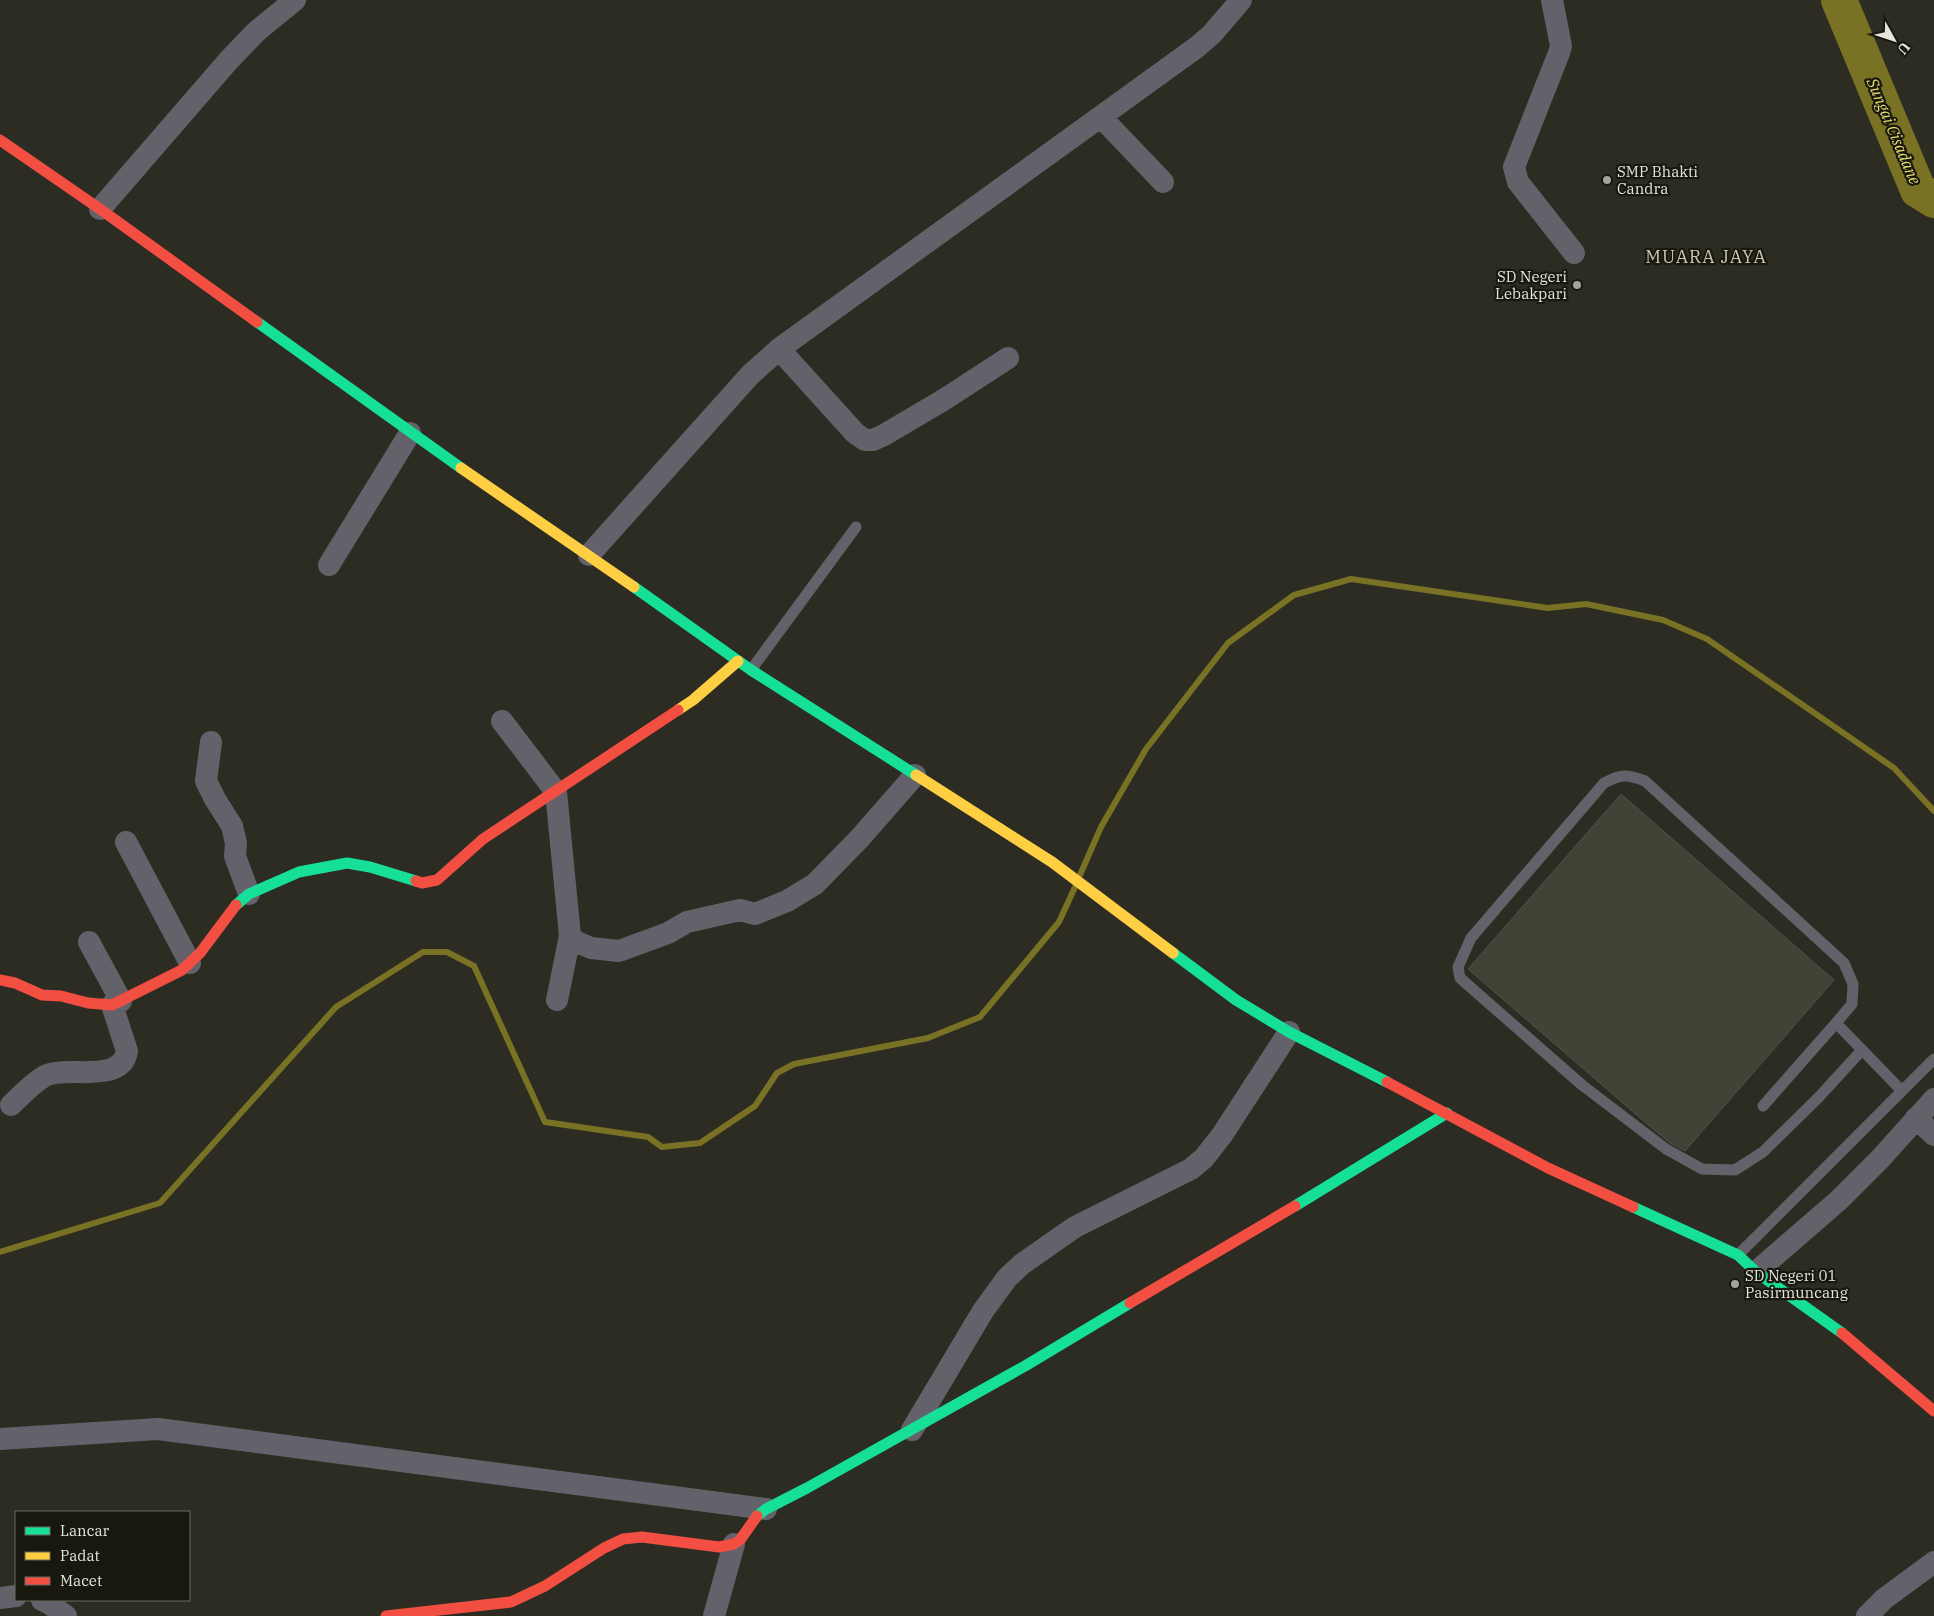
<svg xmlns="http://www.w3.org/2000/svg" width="1934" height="1616" viewBox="0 0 1934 1616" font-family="'IBM Plex Serif',serif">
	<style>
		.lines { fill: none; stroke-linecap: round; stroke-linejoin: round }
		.stream { stroke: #797123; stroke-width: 6 }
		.river { stroke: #797123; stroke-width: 36 }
		.building { fill: #434236; stroke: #515149 }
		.lane { stroke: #63626a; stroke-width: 11 }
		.street { stroke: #63626a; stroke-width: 22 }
		.fast { stroke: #16e098; stroke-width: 11 }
		.slow { stroke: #ffcf43; stroke-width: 11 }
		.jam { stroke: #f24e42; stroke-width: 11 }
		.poi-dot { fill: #a5a49a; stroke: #18180f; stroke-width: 2 }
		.labels { text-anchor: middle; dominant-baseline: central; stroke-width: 4.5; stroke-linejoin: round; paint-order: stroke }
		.poi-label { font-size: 15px; fill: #e6e5da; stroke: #18180f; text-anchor: start }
		.water-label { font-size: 16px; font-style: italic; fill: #eadf6f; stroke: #18180f }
		.quarter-label { font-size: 18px; letter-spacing: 1px; fill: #c9c8b1; stroke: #18180f }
	</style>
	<rect width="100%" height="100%" fill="#2d2c23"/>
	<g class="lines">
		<path class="stream" d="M1080,875L1101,827L1146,749L1228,643L1294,595L1351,579L1548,608L1586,604L1663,620L1707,639L1894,768L1934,811
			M0,1252L160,1203L336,1007L423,952H447L474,966L545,1122L648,1137L662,1147L700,1143L755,1106L777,1073L794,1064L928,1038L980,1017L1059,922L1075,887"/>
		<path class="river" d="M1839,0L1918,190L1934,200"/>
	</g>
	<path class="building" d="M1621,794L1834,980L1685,1151L1670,1143L1653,1129L1468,969Z"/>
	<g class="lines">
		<path class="lane" d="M751,670L856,527
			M1862,1050L1818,1098L1763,1152L1735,1170L1702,1169L1666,1149L1582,1085L1460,978L1458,967L1471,938L1604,783C1621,774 1627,774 1645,781L1844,963L1853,984L1852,1004L1836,1023L1902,1091
			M1763,1106L1836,1023
			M1738,1255L1934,1059"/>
		<path class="street" d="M1552,0L1561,46L1559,53L1514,167L1518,182L1574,253
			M1101,117L1163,182
			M100,209L229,60L257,31L295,0
			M779,349L855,433L865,440H873L884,435L945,399L1008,358
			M589,555L750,375L779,349L1197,47L1212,34L1241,0
			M329,565L410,433
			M502,721L556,792L570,936L557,1000
			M211,742L206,781L215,799L232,826L236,843L235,856L249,894
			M126,842L190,963
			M570,936L577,942L591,948L619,951L668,933L687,922L740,910L755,914L787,901L815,884L860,838L915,775
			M89,942L121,1001
			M11,1105C21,1096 34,1081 47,1075C68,1066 122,1084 127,1051L112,1005
			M1916,1118L1934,1135
			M1756,1272L1839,1200L1880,1159L1934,1099
			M912,1430L983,1311L1007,1278L1022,1264L1075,1227L1191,1169L1204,1158L1222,1135L1289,1032
			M0,1439L158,1429L766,1509
			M0,1598L16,1596
			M42,1600L50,1604L66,1616
			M714,1616L734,1544
			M1867,1616L1884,1599L1934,1562"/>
		<path class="fast" d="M257,322L461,468
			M634,587L751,670L916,775
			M236,905L249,894L299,872L347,863L370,867L416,881
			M1173,953L1236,1000L1289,1032L1387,1082
			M1295,1206L1447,1113
			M1633,1207L1738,1255L1756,1272L1842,1333
			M757,1516L766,1509L807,1488L1025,1366L1130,1303"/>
		<path class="slow" d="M461,468L634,587
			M678,710L693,700L738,661
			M916,775L1052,862L1173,953"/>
		<path class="jam" d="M0,140L100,209L257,322
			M416,881L422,883L437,880L483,839L678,710
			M0,980L15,983L42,995L61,996L88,1003L112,1005L182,970L200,953L236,905
			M1387,1082L1548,1168L1633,1207
			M1130,1303L1295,1206
			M1842,1333L1934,1411
			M386,1616L511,1602L545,1586L604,1548L623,1539L642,1537L719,1547L734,1544L740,1540L757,1516"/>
	</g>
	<g class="poi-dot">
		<circle cx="1607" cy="180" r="5"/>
		<circle cx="1577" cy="285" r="5"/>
		<circle cx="1735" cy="1284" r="5"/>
	</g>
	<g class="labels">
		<g class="poi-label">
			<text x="1617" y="171">SMP Bhakti<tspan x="1617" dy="17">Candra</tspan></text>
			<text x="1567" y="276" text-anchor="end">SD Negeri<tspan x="1567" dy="17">Lebakpari</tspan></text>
			<text x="1745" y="1275">SD Negeri 01<tspan x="1745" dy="17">Pasirmuncang</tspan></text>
		</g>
		<g class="water-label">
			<text transform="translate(1894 131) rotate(67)">Sungai Cisadane</text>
		</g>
		<g class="quarter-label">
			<text x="1706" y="256">MUARA JAYA</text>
		</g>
	</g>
	<rect x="15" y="1511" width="175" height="90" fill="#18180f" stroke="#6a6a60"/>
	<rect x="25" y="1527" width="25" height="8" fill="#16e098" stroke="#6a6a60"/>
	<text x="60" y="1536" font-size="15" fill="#e6e5da">Lancar</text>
	<rect x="25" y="1552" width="25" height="8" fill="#ffcf43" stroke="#6a6a60"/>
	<text x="60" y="1561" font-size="15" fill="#e6e5da">Padat</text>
	<rect x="25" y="1577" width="25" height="8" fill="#f24e42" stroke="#6a6a60"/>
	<text x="60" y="1586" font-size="15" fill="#e6e5da">Macet</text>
	<g transform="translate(1894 40) rotate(130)" stroke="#18180f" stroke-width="4" paint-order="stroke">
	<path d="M0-4L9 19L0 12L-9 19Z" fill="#e6e5da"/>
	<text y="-8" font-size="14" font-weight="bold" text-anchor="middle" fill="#e6e5da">U</text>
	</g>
</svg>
